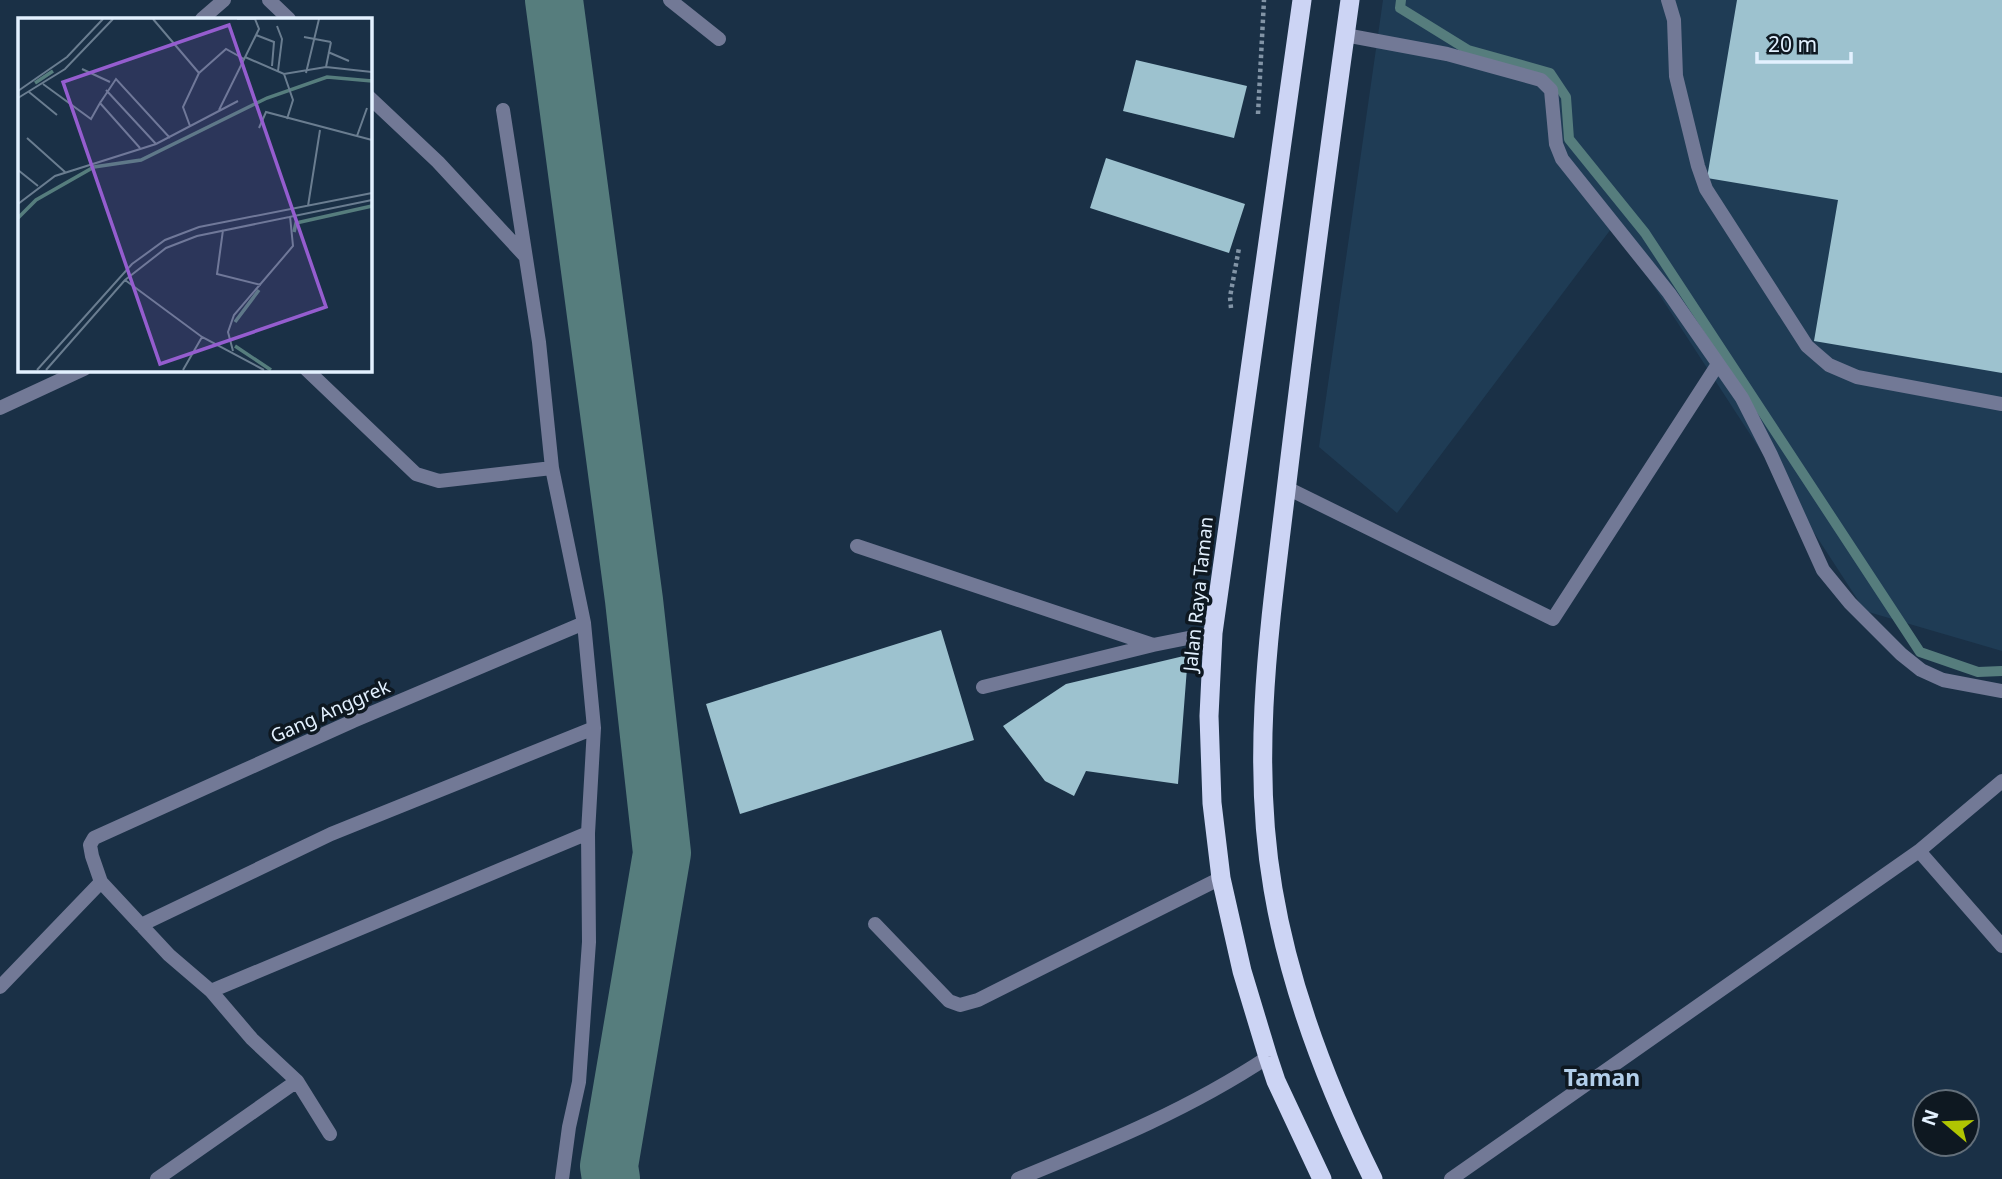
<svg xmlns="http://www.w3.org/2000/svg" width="2002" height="1179" viewBox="0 0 2002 1179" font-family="'Noto Sans',sans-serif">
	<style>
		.built { fill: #1f3c55 }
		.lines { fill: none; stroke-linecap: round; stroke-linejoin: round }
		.stream { stroke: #567d7d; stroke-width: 10 }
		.river { stroke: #567d7d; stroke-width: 58 }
		.building { fill: #9dc2cf }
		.path { stroke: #8294a6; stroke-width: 4.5; stroke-dasharray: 3.5 3.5; stroke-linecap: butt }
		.service { stroke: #727996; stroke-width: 14 }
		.minor { stroke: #727996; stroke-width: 14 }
		.trunk { stroke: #ccd4f4; stroke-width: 19 }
		.labels { text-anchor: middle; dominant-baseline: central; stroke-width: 7; stroke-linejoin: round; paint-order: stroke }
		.street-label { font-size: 19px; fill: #e3f1ff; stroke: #0e1821 }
		.quarter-label { font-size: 23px; font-weight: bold; fill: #b2cee9; stroke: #0e1821 }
		.inset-river { fill: none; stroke: #567d7d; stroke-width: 3.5 }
		.inset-road { fill: none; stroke: #6a7d90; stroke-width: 2 }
		.view { fill: #955dcf; fill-opacity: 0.15; stroke: #955dcf; stroke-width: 3.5 }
		.inset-edge { fill: none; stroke: #e3f1ff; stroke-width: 3.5 }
	</style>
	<rect width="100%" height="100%" fill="#1a3046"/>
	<path class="built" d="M1383,0H2002V651L1865,611L1614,225L1397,513L1319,447Z"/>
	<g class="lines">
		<path class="stream" d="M1401,0L1400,8L1468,50L1550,73L1566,97L1569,139L1645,233L1920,652L1978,672L2002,671"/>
		<path class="river" d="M554,0L634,600L662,853L609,1166L611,1179"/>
	</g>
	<path class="building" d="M1737,0H2002V373L1814,341L1838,200L1707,178Z
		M1136,60L1247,86L1234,138L1123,111Z
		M1106,158L1245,204L1229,253L1090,208Z
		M941,630L974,740L740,814L706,704Z
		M1188,655L1178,784L1086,771L1074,796L1045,781L1003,726L1066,684Z"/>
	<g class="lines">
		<path class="path" d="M1258,114L1264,0
			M1231,308L1230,297L1239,248"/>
		<path class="service" d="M1668,0L1674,20L1676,76L1698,166L1706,189L1807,346L1829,365L1857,377L2002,404
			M857,546L1153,645
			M983,687L1153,645L1213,633
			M875,924L949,1001L960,1005L978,1000L1221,878
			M1018,1179C1106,1143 1188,1110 1268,1057"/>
		<path class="minor" d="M269,0L289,19
			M670,0L719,39
			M202,19L224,0
			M1345,35L1447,54L1541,80L1551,90L1556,144L1562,159L1669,293L1742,398L1771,455L1823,570L1850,603L1901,654L1921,670L1943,680L2002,691
			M369,97L438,162L525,256
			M503,110L539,342L552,468L584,623L594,728L588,833L589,942L579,1082L569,1127L562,1179
			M306,369L416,474L439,481L552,468
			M0,408L84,369
			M1287,488L1553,619L1718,364
			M1919,851L2002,946
			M141,925L331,834L594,728
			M0,987L101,882
			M211,991L169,955L101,882L92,856L90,845L94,838L353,721L584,623
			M297,1081L330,1134
			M157,1179L297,1081L252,1039L211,991L588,833
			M1451,1179L1919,851L2002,781"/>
		<path class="trunk" d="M1302,0L1213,633L1209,716L1212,803L1221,878L1242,971L1268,1057L1276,1081L1322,1179
			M1350,0C1328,158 1307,316 1288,474C1272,611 1249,750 1273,889C1290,990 1328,1088 1373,1179"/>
	</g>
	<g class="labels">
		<g class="street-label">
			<text transform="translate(1198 594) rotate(-84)">Jalan Raya Taman</text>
			<text transform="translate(330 711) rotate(-24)">Gang Anggrek</text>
		</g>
		<g class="quarter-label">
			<text x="1602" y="1077">Taman</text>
		</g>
	</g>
	<g transform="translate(18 18)">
		<rect width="354" height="354" fill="#1a3046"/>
		<path class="inset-river" d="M17,65L35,53M0,200L18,182L76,149L123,142L249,80L309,59L354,63M276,214L278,205L354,188M217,304L241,272M217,328L253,352"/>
		<path class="inset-road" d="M135,1L181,55L208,31L226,41M259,8L264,21L260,53M238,17L256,24L254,48M286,19L313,24M310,34L331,43M227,39L266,56L308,49L354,54M308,49L313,24M64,51L92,64M288,55L301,1M266,56L275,82L269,101M25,66L73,101L82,85L122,130M88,72L138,126M0,73L49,39L85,1M11,74L39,97M0,80L47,51L95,1M82,85L98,61L152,120M201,92L241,11L237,1H219M172,108L165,89L181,55M241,110L248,94L354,122M339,118L349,90M9,120L47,154M0,152L20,168M0,186L37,158L138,126L220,83M290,188L302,112M205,212L199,256L243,267M107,262L184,319L246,352M215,333L210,314L216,297L275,228L272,198M19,352L114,246L147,222L181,209L354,175M28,352L107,262L148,230L179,218L354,182M165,352L184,319"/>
		<path class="view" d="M211,7L308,289L142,346L45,64Z"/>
		<rect width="354" height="354" class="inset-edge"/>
	</g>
	<g transform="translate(1946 1123) rotate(289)"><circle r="33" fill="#0e1821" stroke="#636f7a" stroke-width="2"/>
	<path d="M0-5L12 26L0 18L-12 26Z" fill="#b0c502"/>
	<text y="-10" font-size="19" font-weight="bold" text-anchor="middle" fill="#e3f1ff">N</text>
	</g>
	<path d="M1757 52v10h94v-10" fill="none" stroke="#e3f1ff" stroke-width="3.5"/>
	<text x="1768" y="52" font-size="21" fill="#e3f1ff" stroke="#0e1821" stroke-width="5" paint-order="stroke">20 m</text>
</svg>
